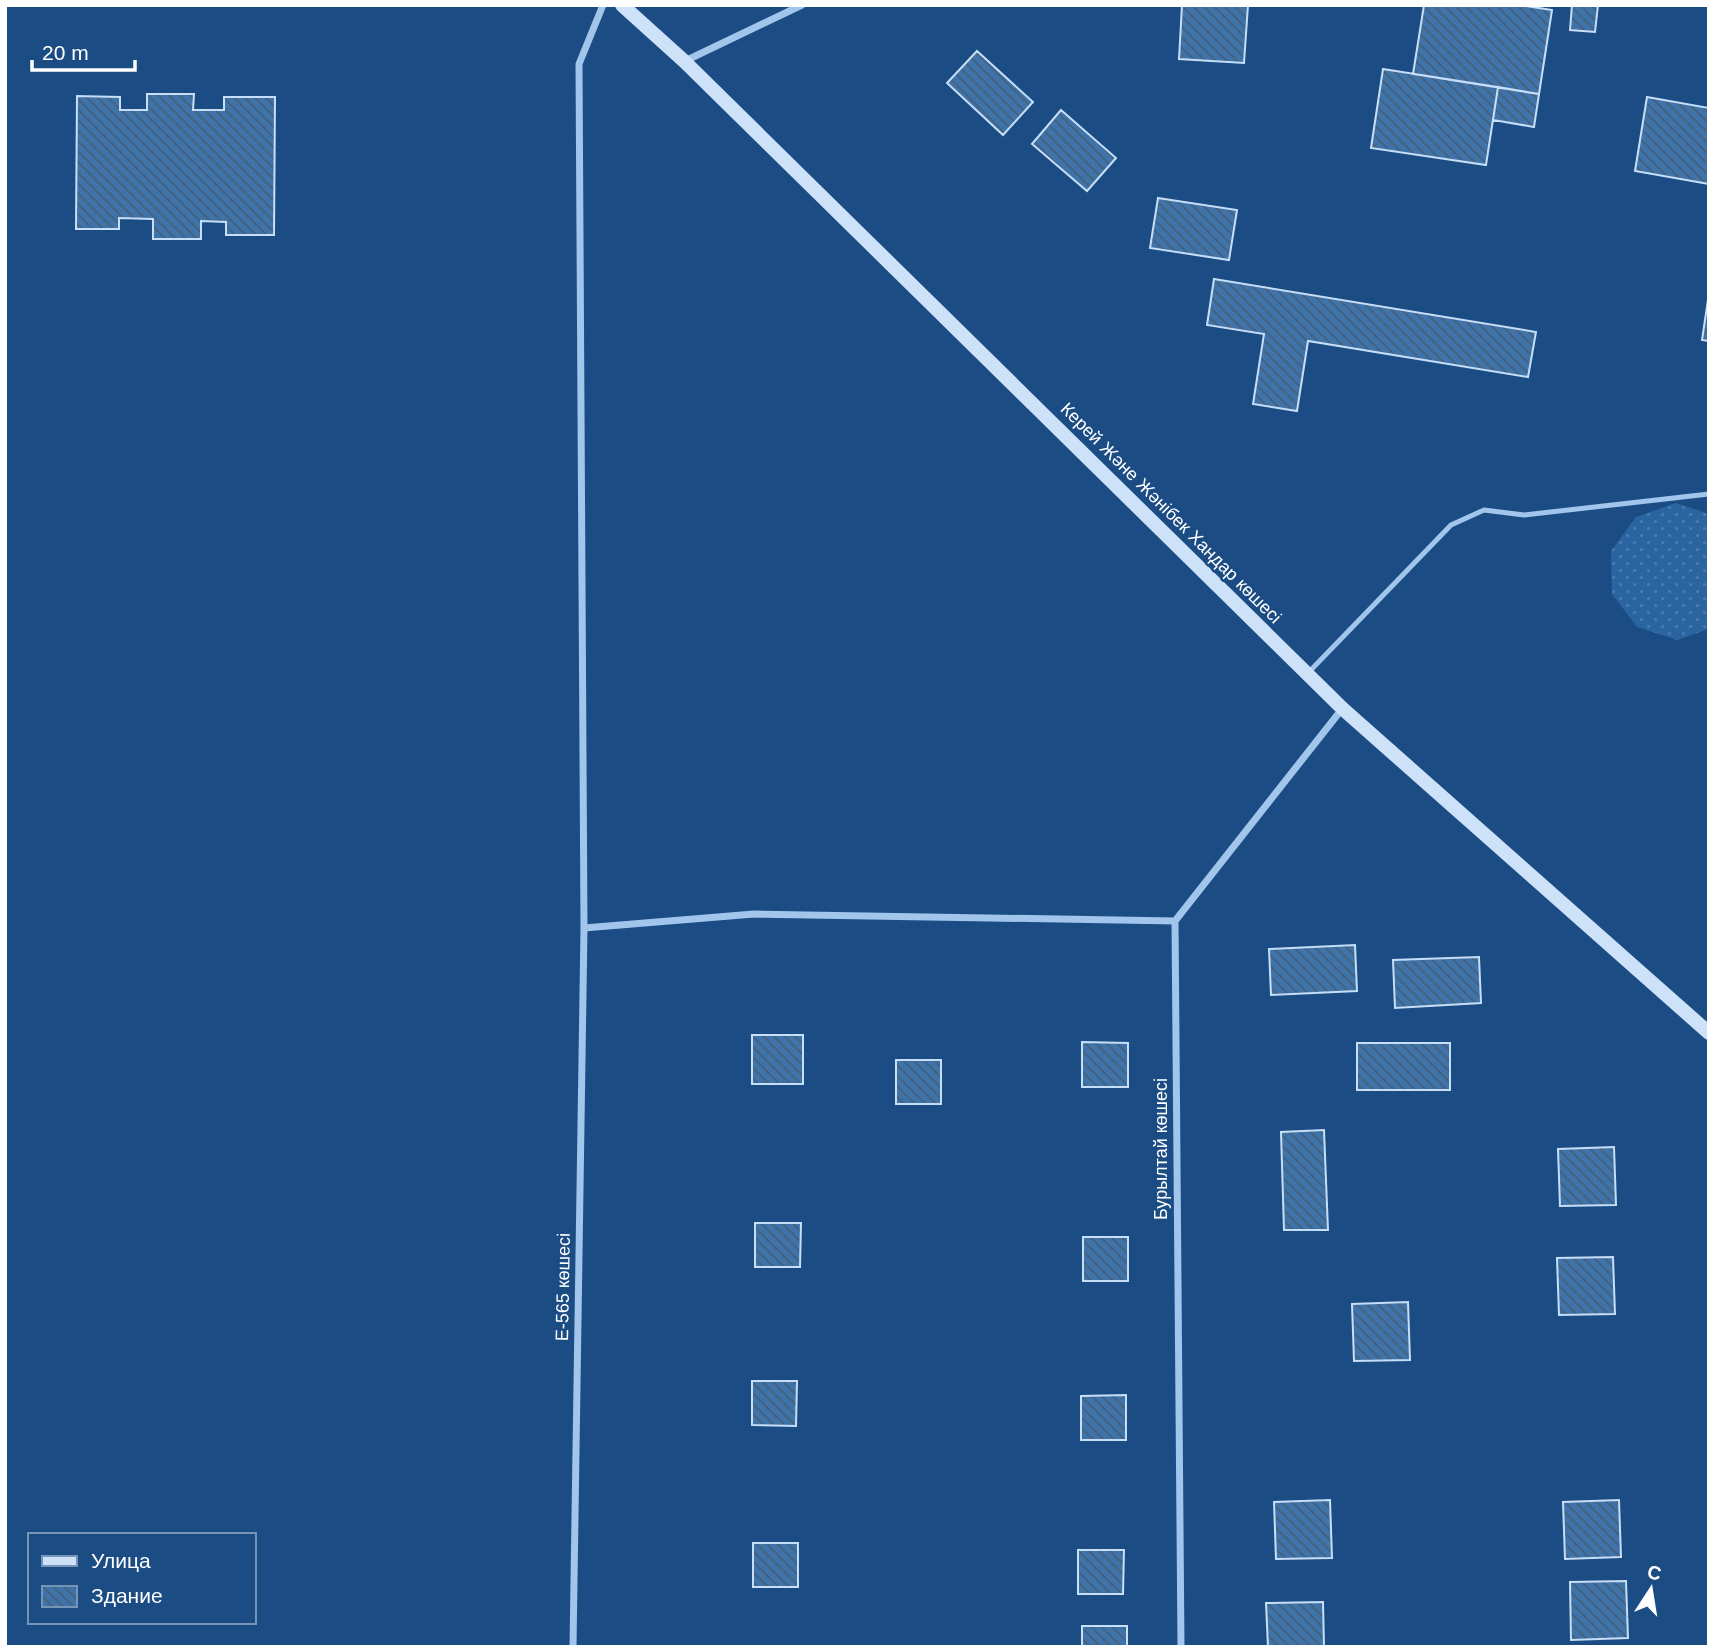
<svg xmlns="http://www.w3.org/2000/svg" width="1714" height="1652" viewBox="0 0 1714 1652" font-family="Arial,sans-serif">
	<style>
		.grass { fill: url(#grass-dots) }
		.building { fill: url(#building-back-hatch); stroke: #c6def8; stroke-width: 2 }
		.lines { fill: none; stroke-linecap: round; stroke-linejoin: round }
		.lane { stroke: #a1c5eb; stroke-width: 5 }
		.street { stroke: #a1c5eb; stroke-width: 7 }
		.secondary { stroke: #cde1f8; stroke-width: 14 }
		.labels { text-anchor: middle; dominant-baseline: central; stroke-width: 5; stroke-linejoin: round; paint-order: stroke }
		.street-label { font-size: 18px; fill: #fff; stroke: #1b4c84 }
	</style>
	<defs>
		<pattern id="grass-dots" width="8" height="8" patternUnits="userSpaceOnUse" patternTransform="scale(1.75)"><rect width="8" height="8" fill="#2a64a1"/><path d="M2 2h.1M6 6h.1" fill="none" stroke="#4a7baf" stroke-width="1.8" stroke-linecap="round"/></pattern>
		<pattern id="building-back-hatch" width="6" height="6" patternUnits="userSpaceOnUse" patternTransform="scale(1.75)"><rect width="6" height="6" fill="#3f74ab"/><path d="M-1 5l2 2M0 0l6 6M5-1l2 2" fill="none" stroke="#465e77"/></pattern>
	</defs>
	<rect width="100%" height="100%" fill="#1b4c84"/>
	<path class="grass" d="M1676,503L1709,514V629L1677,640L1637,627L1612,594L1611,551L1636,517Z"/>
	<path class="building" d="M1182,5H1248L1244,63L1179,59Z
		M1424,5H1520L1552,10L1539,94L1413,74Z
		M1572,5H1598L1595,32L1570,30Z
		M977,51L1033,102L1003,135L947,83Z
		M1383,69L1498,87L1486,165L1371,148Z
		M1498,87L1539,94L1534,127L1493,120Z
		M147,94H194L193,110H224V97H275L274,235H226V222L201,221V239H153V219L119,218V229H76L77,96L120,97V110H147Z
		M1647,97L1709,108V184L1635,171Z
		M1061,110L1116,158L1087,191L1032,144Z
		M1158,198L1237,210L1229,260L1150,248Z
		M1214,279L1536,332L1528,377L1308,341L1297,411L1253,404L1264,334L1207,325Z
		M1709,293V341L1702,340Z
		M1355,945L1357,991L1271,995L1269,949Z
		M1479,957L1481,1003L1395,1008L1393,960Z
		M752,1035H803V1084H752Z
		M1082,1042L1128,1043V1087H1082Z
		M1357,1043H1450V1090H1357Z
		M896,1060H941V1104H896Z
		M1324,1130L1328,1230H1284L1281,1132Z
		M1614,1147L1616,1205L1560,1206L1558,1149Z
		M755,1223H801L800,1267H755Z
		M1083,1237H1128V1281H1083Z
		M1613,1257L1615,1314L1559,1315L1557,1258Z
		M1408,1302L1410,1360L1354,1361L1352,1304Z
		M752,1381H797L796,1426L752,1425Z
		M1126,1395V1440H1081V1396Z
		M1330,1500L1332,1558L1276,1559L1274,1502Z
		M1619,1500L1621,1557L1565,1559L1563,1502Z
		M753,1543H798V1587H753Z
		M1078,1550H1124L1123,1594H1078Z
		M1626,1581L1628,1638L1571,1640L1570,1582Z
		M1323,1602L1324,1647H1268L1266,1603Z
		M1082,1626H1127V1647H1082Z"/>
	<g class="lines">
		<path class="lane" d="M1307,674L1451,525L1484,510L1524,515L1709,494"/>
		<path class="street" d="M685,61L802,5
			M584,928L754,914L1175,921
			M573,1647L584,928L579,64L603,5
			M1181,1647L1175,921L1342,709"/>
		<path class="secondary" d="M622,5L684,61L1343,709L1709,1033"/>
	</g>
	<g class="labels">
		<g class="street-label">
			<text transform="translate(1171 513) rotate(45)">Керей Және Жәнібек Хандар көшесі</text>
			<text transform="translate(1161 1149) rotate(-90)">Бурылтай көшесі</text>
			<text transform="translate(563 1287) rotate(-89)">Е-565 көшесі</text>
		</g>
	</g>
	<rect width="1714" height="1652" fill="none" stroke="#ffffff" stroke-width="14"/>
	<rect x="28" y="1533" width="228" height="91" fill="#1b4c84" stroke="#7694b5" stroke-width="2"/>
	<rect x="42" y="1556" width="35" height="10" fill="#cde1f8" stroke="#7694b5" stroke-width="2"/>
	<text x="91" y="1568" font-size="21" fill="#ffffff">Улица</text>
	<rect x="42" y="1586" width="35" height="21" fill="url(#building-back-hatch)" stroke="#7694b5" stroke-width="2"/>
	<text x="91" y="1603" font-size="21" fill="#ffffff">Здание</text>
	<g transform="translate(1651 1589) rotate(12)" stroke="#1b4c84" stroke-width="5" paint-order="stroke">
	<path d="M0-5L12 26L0 18L-12 26Z" fill="#ffffff"/>
	<text y="-10" font-size="19" font-weight="bold" text-anchor="middle" fill="#ffffff">С</text>
	</g>
	<path d="M32 60v10h103v-10" fill="none" stroke="#ffffff" stroke-width="3.5"/>
	<text x="42" y="60" font-size="21" fill="#ffffff" stroke="#1b4c84" stroke-width="5" paint-order="stroke">20 m</text>
</svg>
